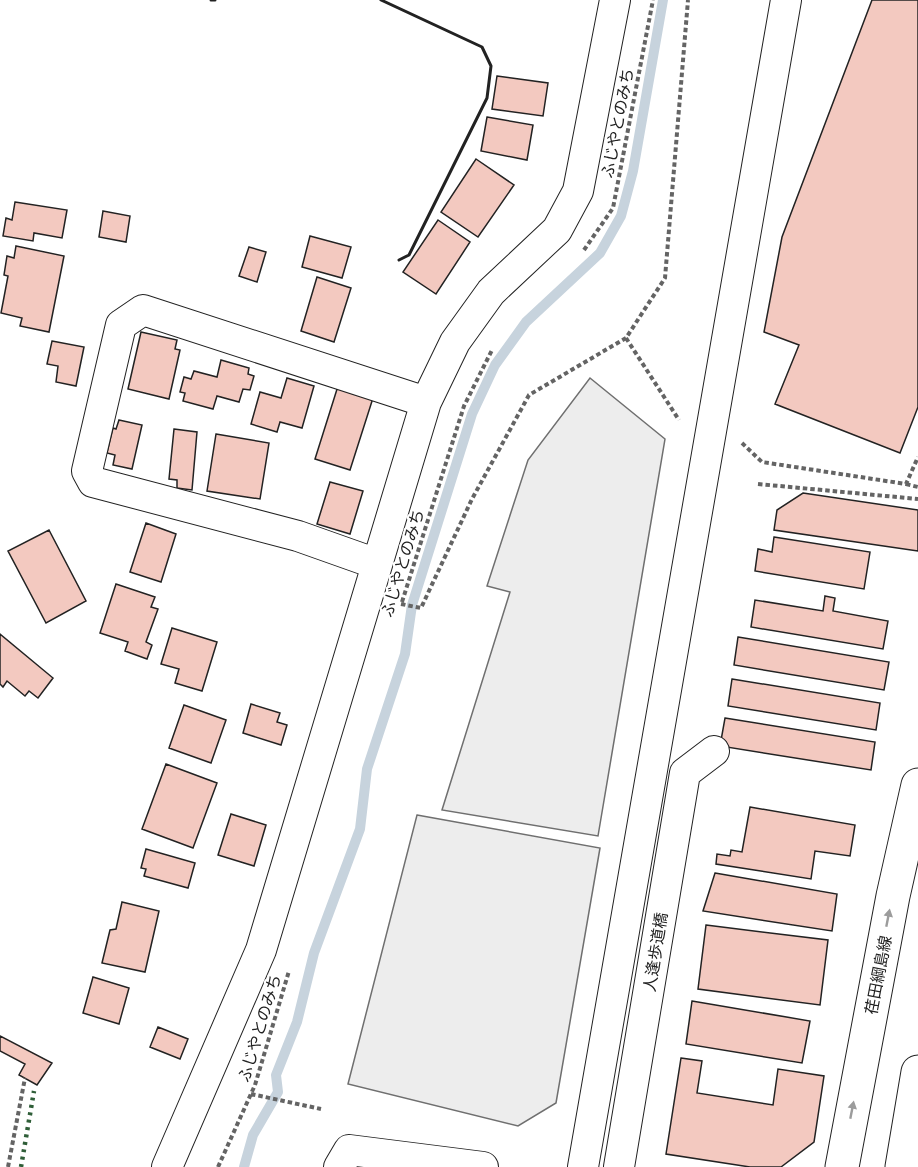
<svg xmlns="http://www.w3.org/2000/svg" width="918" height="1167" viewBox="0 0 918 1167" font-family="'Open Sans','Noto Sans JP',sans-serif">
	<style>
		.parking { fill: #ededed; stroke: #6f6f6f; stroke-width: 1.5 }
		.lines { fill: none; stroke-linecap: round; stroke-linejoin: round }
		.stream { stroke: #c7d3dd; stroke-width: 10 }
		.building { fill: #f3c9c0; stroke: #222; stroke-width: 1.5 }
		.street-casing { stroke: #222; stroke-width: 32 }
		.secondary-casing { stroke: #222; stroke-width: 35 }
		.path { stroke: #646464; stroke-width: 4; stroke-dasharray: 4.5 3; stroke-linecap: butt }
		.street { stroke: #fff; stroke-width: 30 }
		.secondary { stroke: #fff; stroke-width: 33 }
		.hedge { stroke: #2f5e38; stroke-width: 4.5; stroke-dasharray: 3 4.5; stroke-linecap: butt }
		.wall { stroke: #222; stroke-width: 3 }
		.oneway { fill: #9c9c9c }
		.labels { text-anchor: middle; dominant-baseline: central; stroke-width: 4.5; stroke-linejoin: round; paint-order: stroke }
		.street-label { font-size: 16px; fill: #222; stroke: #fff }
	</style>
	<rect width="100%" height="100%" fill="#fff"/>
	<path class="parking" d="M590,378L665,439L598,836L442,810L510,592L487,586L528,460Z
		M417,815L600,848L556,1103L518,1126L348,1084Z"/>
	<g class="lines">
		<path class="stream" d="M244,1167L253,1135L278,1092L276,1075L297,1022L314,953L360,829L367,769L405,654L412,605L472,414L495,365L526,322L600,253L621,216L633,171L663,0"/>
	</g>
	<path class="building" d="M872,0H918V407L900,453L775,404L799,345L764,332L782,237Z
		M497,76L548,83L543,116L492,109Z
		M487,117L533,125L527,160L481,151Z
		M476,159L514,185L478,237L441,212Z
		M15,202L67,210L62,238L34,233L33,241L3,236L6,218L12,220Z
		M103,211L130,216L126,242L99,237Z
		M438,220L470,242L436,294L403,272Z
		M310,236L351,247L342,278L302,267Z
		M16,246L64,256L49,332L20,326L22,318L1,313L8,276L4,275L7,256L14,258Z
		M249,247L266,252L257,282L239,276Z
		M317,277L351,288L334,342L301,331Z
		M141,332L177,340L175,349L180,350L169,399L128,389Z
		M52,341L84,347L76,386L56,382L58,366L47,364Z
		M221,360L249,368L248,374L254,376L250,390L243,389L239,402L217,396L213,409L183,401L185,393L180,392L184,377L191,379L194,371L217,377Z
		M287,378L314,386L302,428L280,422L277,432L251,424L260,392L281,398Z
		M338,386L373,398L350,470L315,459Z
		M119,420L142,425L132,469L113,465L115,455L107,453L113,428L116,429Z
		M174,429L197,432L192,490L177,488V480L169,479Z
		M216,434L269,443L260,499L207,491Z
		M330,482L363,491L350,534L317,524Z
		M803,493L918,510V551L774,530L777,510Z
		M146,523L176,534L161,582L130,572Z
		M49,530L86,601L46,623L8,551Z
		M774,537L870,552L864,589L755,571L758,549L772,552Z
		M116,584L155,597L151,607L158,609L146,642L152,645L147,659L125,651L128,642L100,633Z
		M825,596L835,598L833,611L888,621L883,649L751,627L755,600L823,611Z
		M172,628L217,642L202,691L175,683L179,669L161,664Z
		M0,634L53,678L38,698L29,691L25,696L7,681L3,687L0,684Z
		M738,637L889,662L884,690L734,665Z
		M732,679L880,703L876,730L728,706Z
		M251,704L280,713L277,722L287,725L281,745L243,733Z
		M184,705L226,720L211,763L169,748Z
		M725,718L875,742L871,770L720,746Z
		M166,764L217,783L193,848L142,829Z
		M750,807L855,825L850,856L815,851L811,879L716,864L717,854L730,856L731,850L742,852Z
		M231,814L266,825L254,866L218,855Z
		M146,849L195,863L188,888L144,876L146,869L141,868Z
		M715,873L837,894L832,931L703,911Z
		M122,902L159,911L145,972L102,963L110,930L116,929Z
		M706,925L828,940L820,1005L698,989Z
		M93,977L129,988L119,1024L83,1013Z
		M692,1001L810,1021L802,1063L686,1044Z
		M158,1027L188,1039L180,1059L150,1047Z
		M0,1036L52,1063L37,1085L19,1075L25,1064L0,1051Z
		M681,1058L702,1061L697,1093L773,1105L778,1069L824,1076L814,1142L781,1167H750L666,1154Z"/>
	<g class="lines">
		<defs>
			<path id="street" d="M377,564L298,536L93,482L87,471L121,325L143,310L426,402
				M167,1167L261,950L426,402L455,342L491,292L557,230L578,191L615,0
				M339,1167L349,1150L483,1167
				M583,1167L786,0
				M619,1167L685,773L714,751"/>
			<path id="secondary" d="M842,1167L893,896L918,785
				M902,1167L918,1072"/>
		</defs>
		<use href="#street" class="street-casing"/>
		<use href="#secondary" class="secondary-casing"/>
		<path class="path" d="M584,250L613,208L653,0
			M626,338L679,420
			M742,443L762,462L906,484L918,457
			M758,484L918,499
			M906,484L918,487
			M402,602L464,406L492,350
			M401,604L421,608L472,499L529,395L626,338L665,278L688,0
			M251,1094L321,1109
			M8,1167L25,1078
			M218,1167L255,1085L289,971"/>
		<use href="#street" class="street"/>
		<use href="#secondary" class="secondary"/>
		<path class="hedge" d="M21,1167L34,1091"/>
		<path class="wall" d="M211,0H215
			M381,0L482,47L491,66L487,98L409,255L399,260"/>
	</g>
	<defs><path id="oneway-solid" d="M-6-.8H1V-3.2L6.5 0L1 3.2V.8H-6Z" transform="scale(1.5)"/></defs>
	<g class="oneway">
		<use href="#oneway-solid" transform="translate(888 918) rotate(-79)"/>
		<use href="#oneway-solid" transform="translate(852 1110) rotate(-79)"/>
	</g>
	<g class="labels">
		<g class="street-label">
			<text transform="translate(617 123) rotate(-79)">ふじやとのみち</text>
			<text transform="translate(402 563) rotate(-73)">ふじやとのみち</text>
			<text transform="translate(655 952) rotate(-81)">人逢歩道橋</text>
			<text transform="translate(878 975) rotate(-79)">荏田綱島線</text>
			<text transform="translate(259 1028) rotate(-73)">ふじやとのみち</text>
		</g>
	</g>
</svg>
